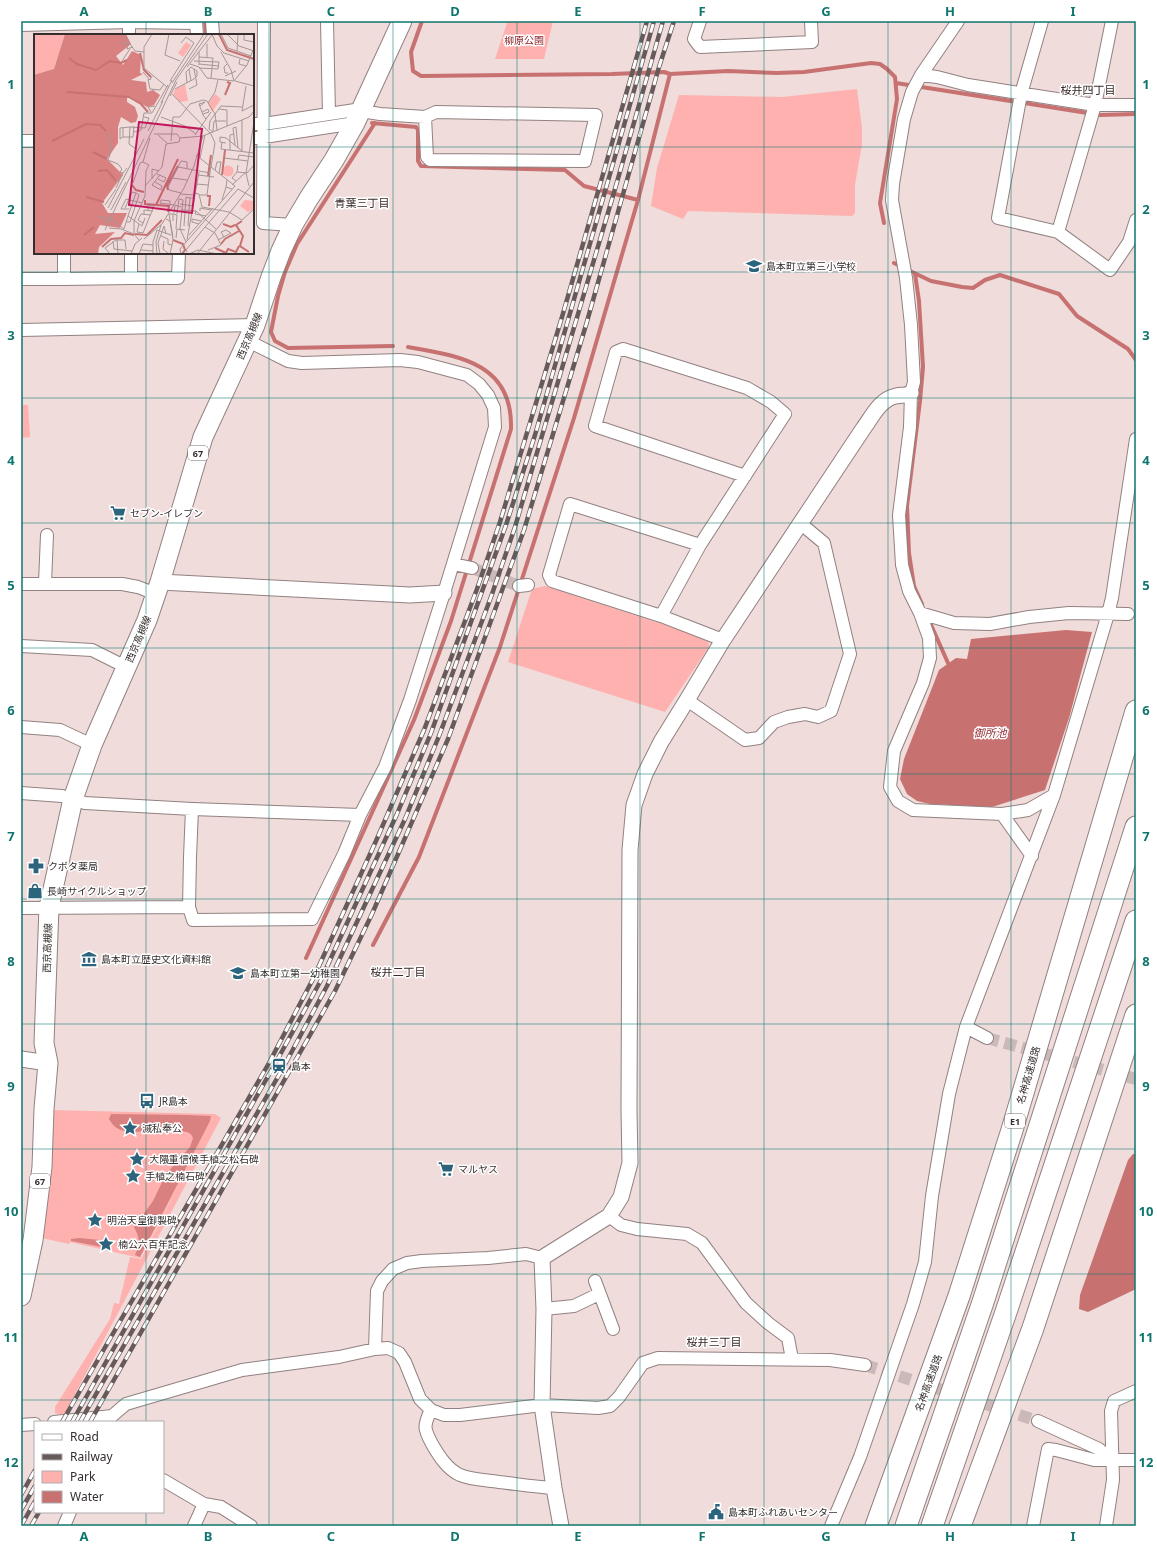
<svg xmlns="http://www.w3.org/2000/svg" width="1157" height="1547" viewBox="0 0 1157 1547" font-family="'Noto Sans','Noto Sans JP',sans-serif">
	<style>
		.green { fill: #feb1ae }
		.forest { fill: #d88180 }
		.water { fill: #c77271 }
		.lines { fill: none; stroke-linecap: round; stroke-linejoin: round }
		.stream { stroke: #c77271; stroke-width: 4 }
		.minor-tunnel { stroke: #cab9b8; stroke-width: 12; stroke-dasharray: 12 6; stroke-linecap: butt }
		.minor-casing { stroke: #928180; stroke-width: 14 }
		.tertiary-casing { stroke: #928180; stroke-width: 17 }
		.primary-casing { stroke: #928180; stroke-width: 21 }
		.motorway-casing { stroke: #928180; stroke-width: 23 }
		.minor { stroke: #fff; stroke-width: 12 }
		.tertiary { stroke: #fff; stroke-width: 15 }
		.primary { stroke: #fff; stroke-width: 19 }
		.motorway { stroke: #fff; stroke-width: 21 }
		.rail-casing { stroke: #665b5a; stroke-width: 4.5 }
		.rail { stroke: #fff; stroke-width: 3; stroke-dasharray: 9; stroke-linecap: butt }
		.grid { fill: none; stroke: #0f766e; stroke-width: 1; stroke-opacity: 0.55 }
		.labels { text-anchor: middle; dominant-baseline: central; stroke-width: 3; stroke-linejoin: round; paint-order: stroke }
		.shield { fill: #fff; stroke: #726d6d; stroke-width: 1 }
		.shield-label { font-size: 9px; font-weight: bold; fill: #362e2e }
		.park-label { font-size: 10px; fill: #8c262d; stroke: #fff }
		.poi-label { font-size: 10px; fill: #362e2e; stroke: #fff; text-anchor: start }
		.street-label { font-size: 10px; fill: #362e2e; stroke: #fff }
		.neighbourhood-label { font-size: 11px; fill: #382a29; stroke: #fff }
		.water-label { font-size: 11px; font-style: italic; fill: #922b32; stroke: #fff }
		.inset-river { fill: none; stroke: #c77271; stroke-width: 2 }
		.inset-road { fill: none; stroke: #a59696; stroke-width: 1 }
		.view { fill: #c2185b; fill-opacity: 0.15; stroke: #c2185b; stroke-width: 2 }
		.inset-edge { fill: none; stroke: #362e2e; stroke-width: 2 }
		.neatline { fill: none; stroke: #0f766e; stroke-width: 1.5 }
		.grid-label { font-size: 13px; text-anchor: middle; font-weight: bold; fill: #0f766e }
	</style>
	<rect width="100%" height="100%" fill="#efdcdb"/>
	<path class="green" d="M502,21H553L544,59H495L507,23Z
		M857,89L862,128V144L855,185V213L852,216L688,211L683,219L651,206L657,168L679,95L782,97Z
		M21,405H28L30,437L21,438Z
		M545,586L708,639L709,647L665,712L508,662L532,589Z
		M50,1110L215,1114L221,1118L64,1415L55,1413V1407L110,1319L114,1303L119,1304L130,1257L141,1259L178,1187L140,1258L70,1242L69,1244L42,1238Z"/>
	<path class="forest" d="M111,1114L187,1115L211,1116L210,1121L140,1257L135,1255C140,1244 140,1238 134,1227L153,1201L166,1174L190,1147L193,1138C192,1135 190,1133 187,1132C180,1131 157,1131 149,1131C134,1132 117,1135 109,1119Z
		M79,1238L100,1240L103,1241L102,1247L71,1241V1239Z"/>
	<path class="water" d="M1066,630L1092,632L1069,718L1045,790L992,807L930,804L917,801L907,794L900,779L904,759L939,670L956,658L967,659L971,639Z
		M1133,1154H1136V1289L1088,1312L1079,1309L1080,1295L1128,1160Z"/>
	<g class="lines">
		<path class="stream" d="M205,21L206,35
			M422,21L411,52L413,71L421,76L612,74L664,72L670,74L728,71L777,73L804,72L871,63L880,64L887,69L895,77L897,99L880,203L884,223
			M896,83L1100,115L1136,114
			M372,123L416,127L418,130V161L421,166L565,170L584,186L638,200
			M375,123L297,244L285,272L278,296L271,332L275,341L288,348L393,346
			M293,126L351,117
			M253,130H262
			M894,263L902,267
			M908,270L931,281L962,287L973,288L985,280L1000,275L1059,294L1077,316L1128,349L1136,360
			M915,274L919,301L923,367L920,401L907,506L909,553L914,586L922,604
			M928,618L948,663
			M373,945L419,857L500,647L574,418L638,200L670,74
			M306,958L414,720L451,621L511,429C513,363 459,356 408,347"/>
		<path class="minor-tunnel" d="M472,568L519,586
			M987,1038L1136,1079
			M865,1365L1038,1421"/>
		<defs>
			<path id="minor" d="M129,21V35
				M196,21L197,35
				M212,21L213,35
				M264,21L263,223L293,225
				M700,21L694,39L700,47L812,42L811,21
				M958,21L921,75L912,92L904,119L893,184L892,200L906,278L911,325L914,382L911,393L910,427L899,515L902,565L909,591L920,613L929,638L930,658L923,683L894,751L890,787L898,801L913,810L1002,814
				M1042,21L1021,94L998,218L1058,232L1110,270L1129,242L1136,220
				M21,25L129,22L196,23
				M921,75L937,77L968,85L1095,105H1136
				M329,114L355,110L380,114L425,117L436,112L596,115L585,161L430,160L427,157L425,117
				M253,124H264L329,114L327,21
				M253,138L264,137L355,123
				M21,141H35
				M1058,232L1095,105L1112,21
				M131,278H178L179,253
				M21,279H64V253
				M64,279L131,278V253
				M21,330L255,325
				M700,545L570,504L549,575L552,581L661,616L723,640
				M453,564L472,568
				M45,583L47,535
				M21,584H122L138,587L156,594
				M519,586L528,585
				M920,613L954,623L990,624L1029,617L1069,613L1128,614
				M661,616L700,545L785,414L771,402L747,388L623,349L616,352L595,426L745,476
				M21,646L92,650L126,667
				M687,700L745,740L759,738L774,722L788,717L805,714L818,717L831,711L850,654L824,543L800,523
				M21,727L60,730L92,745
				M21,793L62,796L85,803L192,809L360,815
				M192,809L190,857L189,907L193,920L312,919L344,854L360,815L385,767L410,700L444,593L495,427L494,408L488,395L479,384L467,375L418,362L400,360L302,363L288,361L248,341
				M1032,856L1002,814L1028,810L1054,795
				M21,908L189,907
				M966,1027L987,1038
				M609,1216L621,1225L637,1229L687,1234L702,1243L746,1303L768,1323L788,1338L792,1359
				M595,1281L613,1329
				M544,1309L574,1306L599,1294
				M375,1349L377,1291L382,1281L393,1269L407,1263L422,1261L488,1258L526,1254L542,1258
				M431,1410C423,1426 424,1429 432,1444C439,1456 447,1469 460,1475C472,1480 487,1480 499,1482C517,1484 535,1487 554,1488
				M1038,1421L1099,1449L1113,1461
				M54,1422L112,1416L126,1404L242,1370L339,1357L375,1349L388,1348L399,1353L405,1362L420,1399L431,1410L444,1415H460L542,1405L598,1408L610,1406L619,1397L643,1363L658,1358L830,1360L865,1365
				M21,1425L35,1424
				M163,1480L204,1504L221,1507L251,1526
				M64,1526L70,1512
				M194,1526L204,1504
				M831,1526L860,1457L913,1304L925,1262L932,1196L949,1094L966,1027L1054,795L1108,614L1112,598L1136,439
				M1033,1526L1048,1449L1056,1450L1094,1460H1136
				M1106,1526L1113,1480L1111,1411L1114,1401L1136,1391"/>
			<path id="tertiary" d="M160,582L410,595L444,593
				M21,1059L48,1063
				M561,1526L554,1488L542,1405L544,1309L542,1258L609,1216L621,1197L630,1163L629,1110L630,850L634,805L645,774L661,742L687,700L723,640L863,429C872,417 880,399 896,396C903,394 904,397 911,393"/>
			<path id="primary" d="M21,1296L33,1240L42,1167L44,1109L48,1063L44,1043L49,907L73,799L92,745L147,620L160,582L203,437L255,325L271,277L281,251L293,225L309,198L334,160L355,123L402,21"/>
			<path id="motorway" d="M876,1526L959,1296L1012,1130L1136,711
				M906,1526L983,1302L1136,827
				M932,1526L1007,1309L1136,921
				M960,1526L1033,1328L1136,1015"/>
		</defs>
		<use href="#minor" class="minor-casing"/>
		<use href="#tertiary" class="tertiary-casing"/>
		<use href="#primary" class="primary-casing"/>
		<use href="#motorway" class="motorway-casing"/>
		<use href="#minor" class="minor"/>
		<use href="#tertiary" class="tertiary"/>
		<use href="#primary" class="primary"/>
		<use href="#motorway" class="motorway"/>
		<defs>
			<path id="rail" d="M62,1422L269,1063L313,979L376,841L424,730L477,589L500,522L562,317L647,21
				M72,1422L275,1064L320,982L397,814L431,733L506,525L535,435L654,21
				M80,1422L283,1068L327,986L405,819L439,736L491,597L515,527L615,189L663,21
				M90,1422L335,991L372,914L448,739L524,530L586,325L659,67L674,21
				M21,1495L35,1470
				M21,1510L35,1486
				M21,1526L35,1501
				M31,1526L39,1512"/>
		</defs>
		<use href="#rail" class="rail-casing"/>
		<use href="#rail" class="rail"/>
	</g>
	<path class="grid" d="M146,21V35M269,21V1526M393,21V1526M517,21V1526M640,21V1526M764,21V1526M888,21V1526M1011,21V1526M21,147H35M253,147H1136M146,253V1422M21,272H1136M21,398H1136M21,523H1136M21,648H1136M21,774H1136M21,899H1136M21,1024H1136M21,1149H1136M21,1274H1136M21,1400H1136M146,1512V1526"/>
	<defs>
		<symbol id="school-bare" viewBox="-9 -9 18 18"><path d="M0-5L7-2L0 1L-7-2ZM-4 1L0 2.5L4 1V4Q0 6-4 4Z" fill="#2c647e" stroke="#fff" stroke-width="2.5" paint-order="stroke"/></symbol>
		<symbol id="supermarket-bare" viewBox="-9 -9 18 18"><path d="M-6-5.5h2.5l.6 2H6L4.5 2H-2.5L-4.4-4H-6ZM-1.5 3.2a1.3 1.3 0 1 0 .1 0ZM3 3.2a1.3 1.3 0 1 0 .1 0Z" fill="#2c647e" stroke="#fff" stroke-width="2.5" paint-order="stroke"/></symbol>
		<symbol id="pharmacy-bare" viewBox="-9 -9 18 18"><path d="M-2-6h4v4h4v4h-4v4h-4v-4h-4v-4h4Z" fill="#2c647e" stroke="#fff" stroke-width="2.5" paint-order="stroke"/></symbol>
		<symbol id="shop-bare" viewBox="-9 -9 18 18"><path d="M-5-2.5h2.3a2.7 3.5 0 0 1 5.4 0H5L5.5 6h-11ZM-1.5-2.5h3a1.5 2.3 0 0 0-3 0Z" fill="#2c647e" stroke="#fff" stroke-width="2.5" paint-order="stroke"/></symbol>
		<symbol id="museum-bare" viewBox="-9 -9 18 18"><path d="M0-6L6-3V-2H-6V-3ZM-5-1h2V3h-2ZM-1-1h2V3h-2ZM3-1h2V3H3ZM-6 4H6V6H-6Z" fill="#2c647e" stroke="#fff" stroke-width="2.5" paint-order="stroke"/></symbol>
		<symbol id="station-bare" viewBox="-9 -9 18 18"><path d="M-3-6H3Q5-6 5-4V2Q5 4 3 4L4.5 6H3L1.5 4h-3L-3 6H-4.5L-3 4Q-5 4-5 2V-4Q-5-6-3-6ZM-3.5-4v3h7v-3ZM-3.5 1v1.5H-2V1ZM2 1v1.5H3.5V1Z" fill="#2c647e" stroke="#fff" stroke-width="2.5" paint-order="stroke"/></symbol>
		<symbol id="bus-bare" viewBox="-9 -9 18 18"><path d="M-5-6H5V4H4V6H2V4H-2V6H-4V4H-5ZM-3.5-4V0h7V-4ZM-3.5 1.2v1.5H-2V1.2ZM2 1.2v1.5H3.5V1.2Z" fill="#2c647e" stroke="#fff" stroke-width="2.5" paint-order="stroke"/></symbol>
		<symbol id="sight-bare" viewBox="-9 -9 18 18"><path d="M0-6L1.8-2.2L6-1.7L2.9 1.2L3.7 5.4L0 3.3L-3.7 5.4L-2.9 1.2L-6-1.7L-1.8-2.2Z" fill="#2c647e" stroke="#fff" stroke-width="2.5" paint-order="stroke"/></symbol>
		<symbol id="civic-bare" viewBox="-9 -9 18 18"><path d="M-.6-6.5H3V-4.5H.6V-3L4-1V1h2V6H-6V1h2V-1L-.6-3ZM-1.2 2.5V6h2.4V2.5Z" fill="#2c647e" stroke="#fff" stroke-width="2.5" paint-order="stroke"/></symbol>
	</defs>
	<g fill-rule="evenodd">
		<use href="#school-bare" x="743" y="255" width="22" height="22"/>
		<use href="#supermarket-bare" x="107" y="502" width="22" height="22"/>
		<use href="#pharmacy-bare" x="25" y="855" width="22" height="22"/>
		<use href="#shop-bare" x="24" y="880" width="22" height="22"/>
		<use href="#museum-bare" x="78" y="948" width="22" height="22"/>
		<use href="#school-bare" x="227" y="962" width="22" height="22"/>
		<use href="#station-bare" x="268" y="1055" width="22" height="22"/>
		<use href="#bus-bare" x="136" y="1090" width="22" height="22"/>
		<use href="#sight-bare" x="119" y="1117" width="22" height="22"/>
		<use href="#sight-bare" x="126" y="1148" width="22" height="22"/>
		<use href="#supermarket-bare" x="435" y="1158" width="22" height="22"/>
		<use href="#sight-bare" x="122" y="1165" width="22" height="22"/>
		<use href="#sight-bare" x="84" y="1209" width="22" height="22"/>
		<use href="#sight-bare" x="95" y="1233" width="22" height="22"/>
		<use href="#civic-bare" x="705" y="1501" width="22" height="22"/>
	</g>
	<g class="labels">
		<g class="shield">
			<rect x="188" y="446" width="20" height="14" rx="3"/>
			<rect x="1005" y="1114" width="20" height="14" rx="3"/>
			<rect x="30" y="1174" width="20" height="14" rx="3"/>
		</g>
		<g class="shield-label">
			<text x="198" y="453">67</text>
			<text x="1015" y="1121">E1</text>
			<text x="40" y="1181">67</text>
		</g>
		<g class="park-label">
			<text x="524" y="40">柳原公園</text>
		</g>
		<g class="poi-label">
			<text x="766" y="266">島本町立第三小学校</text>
			<text x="130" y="513">セブン-イレブン</text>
			<text x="48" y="866">クボタ薬局</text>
			<text x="47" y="891">長崎サイクルショップ</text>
			<text x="101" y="959">島本町立歴史文化資料館</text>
			<text x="250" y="973">島本町立第一幼稚園</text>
			<text x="291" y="1066">島本</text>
			<text x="159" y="1101">JR島本</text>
			<text x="142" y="1128">滅私奉公</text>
			<text x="149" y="1159">大隈重信候手植之松石碑</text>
			<text x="458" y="1169">マルヤス</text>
			<text x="145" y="1176">手植之楠石碑</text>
			<text x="107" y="1220">明治天皇御製碑</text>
			<text x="118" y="1244">楠公六百年記念</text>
			<text x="728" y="1512">島本町ふれあいセンター</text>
		</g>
		<g class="street-label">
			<text transform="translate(249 336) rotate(-67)">西京高槻線</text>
			<text transform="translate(138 639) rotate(-67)">西京高槻線</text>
			<text transform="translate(47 948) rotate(-88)">西京高槻線</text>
			<text transform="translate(1028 1075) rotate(-74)">名神高速道路</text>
			<text transform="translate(928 1383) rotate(-70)">名神高速道路</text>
		</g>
		<g class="neighbourhood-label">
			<text x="1088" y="89">桜井四丁目</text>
			<text x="362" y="202">青葉三丁目</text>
			<text x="398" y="971">桜井二丁目</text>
			<text x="714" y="1341">桜井三丁目</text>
		</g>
		<g class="water-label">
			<text x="990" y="732">御所池</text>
		</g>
	</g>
	<g transform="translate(34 34)">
		<rect width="220" height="220" fill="#efdcdb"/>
		<path d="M0,0H31L20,35L6,41H0ZM152,8L157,11L149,23L144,19ZM151,50L154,67L146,68L139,60L141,56ZM181,60L187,65L178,78L174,70ZM188.5 137a5.5 5.5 0 1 1 11 0a5.5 5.5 0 1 1-11 0ZM211,166L220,167V175L214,178L206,172Z" fill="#feb1ae"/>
		<path d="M31,0H92L97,10L82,22L89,31L98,17L107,21L106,39L109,40L97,46L112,48L113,58L119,56L126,61L120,71L113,73L95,62L93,63V68L101,73L104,82L102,88L97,89L87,83L84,93V109L73,125L89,141L68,169L74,179H93L86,194L66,191L61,200L81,198L65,213L64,220H0V41L20,35Z" fill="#d88180"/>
		<path class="inset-river" d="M185,0L193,16L220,25M106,19L110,36L117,43M35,24L43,30L62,36L76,27L87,29L93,26M33,58L95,63L107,70L114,78M191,61L196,49L193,48M18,107L52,90L66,91L72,97M59,118L73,125M64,137L73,136L82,147M188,141L191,116M174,142L177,121M98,151L102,156L110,158M134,156L133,152L144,132M173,162H176L175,172M52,163L70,168M111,166V170L135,172L134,178M122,171L144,125M208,187L202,191L209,202L206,212L215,218M189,190L197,193L201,191M101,200L113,201L128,186M50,201L60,193M139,206L149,210L151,216L148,220M187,210L191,205L205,197M68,213L77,205L87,204L91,199L100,201M181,214L192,219L194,215L202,218L205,212"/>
		<path class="inset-road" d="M89,0L101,17L110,18M118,0L110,13V34L133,53M135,0L131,21L146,27M178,0L183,12L190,19L215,27M187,0L194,14L217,22M193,0L205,12L220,17M210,0V6L220,8M87,8L94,10L93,15L99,13M147,9L152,3L160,9M203,17L204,1M187,18L197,36L200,47M165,23L179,24L177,44M173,23V10M206,25L205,30L212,32M88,27L96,15M160,27L185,28L184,35L165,34M156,30L165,33L173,44L200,47L213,31L220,14M165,30L185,32M193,30L190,33L191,39H194M165,31V18M153,33L178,1M155,35L157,47M109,38L116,46L118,42M191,42L202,37M114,45L116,55L126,56L130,50M136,47L160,9M201,47L220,52M138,49L170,0M212,52L208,77L220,71M141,55L160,45L163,42V37L157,33L152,38L153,49M155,55L163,51L160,35M138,60L177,100L181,109L177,133M136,62L143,48M127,69L138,46M174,69L181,58L184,46M166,72L171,68L165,70L169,81L172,85M185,75L193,76V92M117,78L114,73L121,72M168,78L174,75L175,78L169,80M127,83L151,92L162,100M208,86V117M89,94V103H99L100,92M199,94L202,93L204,114M199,94L201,111M114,97L129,67M179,97L180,87H192M73,98L78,115L74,126L84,130L88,135M100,98L107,96L110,79H118L134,51M179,98L175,95L176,87L187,72L208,73M120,100H143L146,104L169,102M124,101L133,109M161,101L177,78M89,103L86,105V94L96,93M137,107L139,83H146L156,70L169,66L173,67L181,80L183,96M188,108L187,115L220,119M192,109L186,108V103L192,104L208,117M196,116V101L200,100M100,120L102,115L95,110L96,93L111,94L115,84L110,83M162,121L201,152M166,124L171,101M190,124L214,127M204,125L205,121L220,123M106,129L109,128L116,104M144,133L176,139M88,135L86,138L89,139L93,134M181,136L183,128H187L185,140M203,138L213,139L220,131M123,140L132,144L130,148L124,145M164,141L180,143M138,144L153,146M118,145V135L125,137M193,146L192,153L198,155M202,147L198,144L203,138L204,131M121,148L128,152L127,156L118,151L126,141M99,149L106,129M162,150L174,151M198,151L211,139M111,152L128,133L132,110L145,108L146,104M215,152L212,139L220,88M82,154L89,139M204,155L220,164M102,159L94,182L108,192L111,184M147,159L135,156L134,153L147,127L153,128V134M161,159L165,160L168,173L195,178L208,186L220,175M146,160L160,161M166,161H173L177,131M145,165L149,166L146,195L152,208M127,166L126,169L140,171M127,166L136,167V170M188,166L192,153M146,170L159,172M71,171L82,155M74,174L110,105M91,174L98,158L102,159M95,175H87L92,165L108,169M77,176L92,148M147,176L162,177L182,195M162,177L161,180L172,182M166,177V174L177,176M140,179L141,171L147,173M110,180V176L119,177M139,180H135L139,203M143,180L145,165M64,183H73L72,188L76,184L90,195M132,185L136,187L139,206L136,220M139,187V180L143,181L142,195M93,188H96L105,161L102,159M109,189L104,186L107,180L117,181M105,190L103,198L109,199L120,172L114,171V176M165,190L158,188V185L167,187M150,192L152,163L156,164M154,192L156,164H160M75,194L87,195L100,200M90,195L94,182M71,196L142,46L174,0M155,201L179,174M127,202L134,205V210L138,211M190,203L187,198L192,196L197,199M142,204L143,195L151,196M83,205L84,220M110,205L128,190L150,154L160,132L169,102L215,83L220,77M105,206L100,200V187L111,162L112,137L115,131L109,128M153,206L165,138M184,206L197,199M79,207L80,215L98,217M130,207L129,215L135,220M107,216L119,217M174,216L187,211L181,199L171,193L204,155M153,218L152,216L171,193M76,220L71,214L82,206H91L92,215M97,220L101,210L108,204M105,220L109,210L119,211M119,220V208L123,196L137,201M123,220L122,208L127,191M126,220L124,209L130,192L132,200M147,220L146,215L201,152M155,220L164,216L183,220M163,220L220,148"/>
		<path class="view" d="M105,88L168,95L158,179L95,171Z"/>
		<rect width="220" height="220" class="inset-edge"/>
	</g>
	<rect width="1157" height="1547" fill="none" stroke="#ffffff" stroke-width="44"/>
	<rect x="34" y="1421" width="130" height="92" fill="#ffffff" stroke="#afabab"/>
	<rect x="42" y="1434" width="20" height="6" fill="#ffffff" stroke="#afabab"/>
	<text x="70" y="1441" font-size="12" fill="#362e2e">Road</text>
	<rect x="42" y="1454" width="20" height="6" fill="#665b5a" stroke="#afabab"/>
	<text x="70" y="1461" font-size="12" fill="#362e2e">Railway</text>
	<rect x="42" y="1471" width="20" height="12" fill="#feb1ae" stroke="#afabab"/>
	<text x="70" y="1481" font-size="12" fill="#362e2e">Park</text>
	<rect x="42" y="1491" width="20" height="12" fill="#c77271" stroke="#afabab"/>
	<text x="70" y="1501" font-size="12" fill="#362e2e">Water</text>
	<rect x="22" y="22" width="1113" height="1503" class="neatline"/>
	<g class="grid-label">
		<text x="84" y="16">A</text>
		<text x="208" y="16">B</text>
		<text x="331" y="16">C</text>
		<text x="455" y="16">D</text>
		<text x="578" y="16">E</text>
		<text x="702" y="16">F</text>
		<text x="826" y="16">G</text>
		<text x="950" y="16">H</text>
		<text x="1073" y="16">I</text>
		<text x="11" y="89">1</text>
		<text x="1146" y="89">1</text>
		<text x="11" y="214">2</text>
		<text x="1146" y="214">2</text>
		<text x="11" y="340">3</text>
		<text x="1146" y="340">3</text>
		<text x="11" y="465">4</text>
		<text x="1146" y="465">4</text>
		<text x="11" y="590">5</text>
		<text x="1146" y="590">5</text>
		<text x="11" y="715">6</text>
		<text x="1146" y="715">6</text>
		<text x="11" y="841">7</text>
		<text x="1146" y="841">7</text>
		<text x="11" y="966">8</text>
		<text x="1146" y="966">8</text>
		<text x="11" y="1091">9</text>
		<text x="1146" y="1091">9</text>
		<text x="11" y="1216">10</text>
		<text x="1146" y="1216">10</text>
		<text x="11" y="1342">11</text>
		<text x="1146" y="1342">11</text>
		<text x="11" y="1467">12</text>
		<text x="1146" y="1467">12</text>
		<text x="84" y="1541">A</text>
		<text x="208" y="1541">B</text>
		<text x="331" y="1541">C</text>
		<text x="455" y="1541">D</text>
		<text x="578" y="1541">E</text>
		<text x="702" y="1541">F</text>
		<text x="826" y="1541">G</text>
		<text x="950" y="1541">H</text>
		<text x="1073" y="1541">I</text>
	</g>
</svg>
